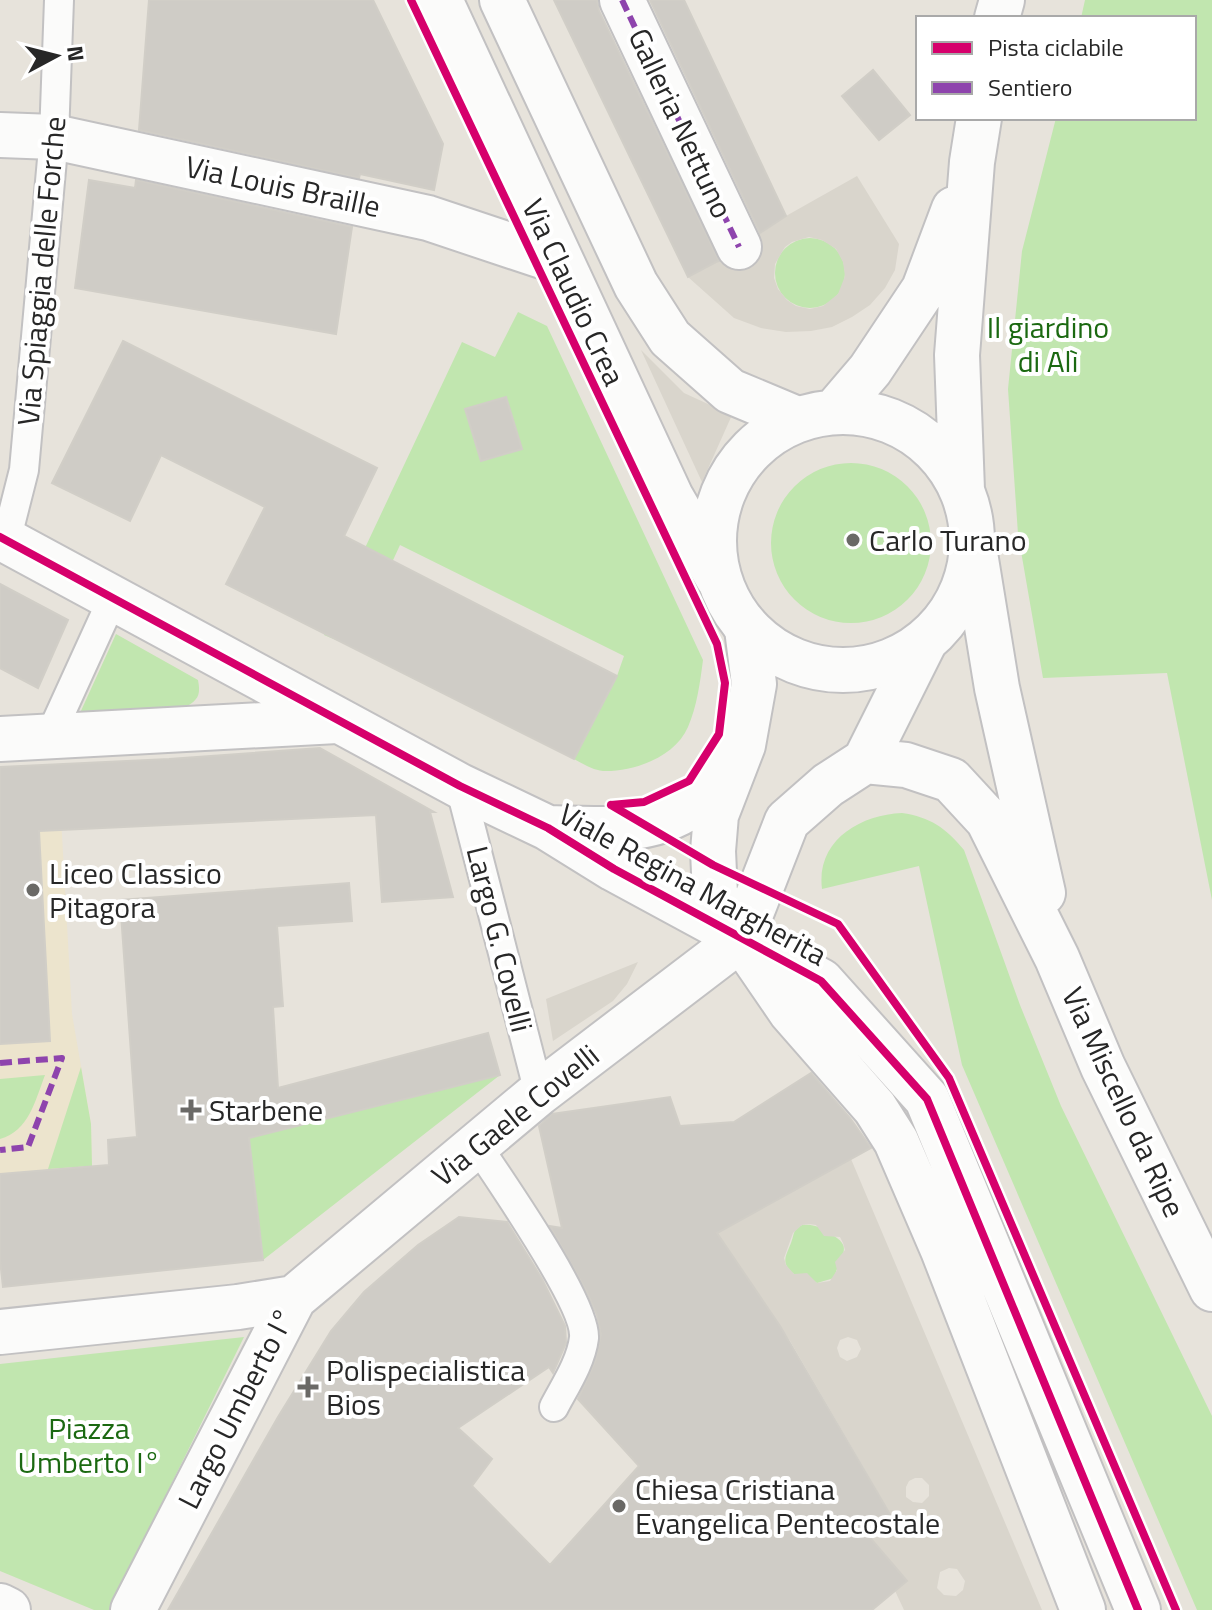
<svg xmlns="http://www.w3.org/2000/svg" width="1212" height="1610" viewBox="0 0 1212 1610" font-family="'Titillium Web',sans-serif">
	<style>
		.education { fill: #ece4cd }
		.green { fill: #c1e6af }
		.plaza { fill: #d9d5cc; fill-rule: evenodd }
		.building { fill: #cfccc6; stroke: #d1cec7; stroke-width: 2 }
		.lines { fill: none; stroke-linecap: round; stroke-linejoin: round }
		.lane-casing { stroke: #c2c1c2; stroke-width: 32 }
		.street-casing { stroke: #c2c1c2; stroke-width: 48 }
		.secondary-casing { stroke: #c2c1c2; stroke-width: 48 }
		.lane { stroke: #fbfbfa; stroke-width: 28 }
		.street { stroke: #fbfbfa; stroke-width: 44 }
		.secondary { stroke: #fbfbfa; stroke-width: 44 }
		.quiet { stroke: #8e44ad; stroke-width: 6; stroke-dasharray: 12 6; stroke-linecap: butt }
		.cycleway-casing { stroke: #fff; stroke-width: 13 }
		.cycleway { stroke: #d6006c; stroke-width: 8 }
		.poi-dot { fill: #6a6966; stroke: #fff; stroke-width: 3 }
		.labels { text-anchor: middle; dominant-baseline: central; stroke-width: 8; stroke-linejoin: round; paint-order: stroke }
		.street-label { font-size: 30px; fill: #272727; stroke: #fff }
		.park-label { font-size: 30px; fill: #1b6911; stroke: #fff }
		.poi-label { font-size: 30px; fill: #272727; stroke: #fff; text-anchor: start }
	</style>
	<rect width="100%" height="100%" fill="#e7e3db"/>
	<path class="education" d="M58,764L72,1014L91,1124L92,1166L0,1175V767Z"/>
	<path class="green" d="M1085,0H1212V900L1167,673L1043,678L1018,534L1008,389L1022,251L1056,118H1194V18H1081Z
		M775 273a35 35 0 1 1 70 0a35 35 0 1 1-70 0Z
		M518,312L547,326L703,660C700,683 697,706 688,727C675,757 634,772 603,771C593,770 583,764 574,759L617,676L624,656L400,545L353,647L324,635L462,342L495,357Z
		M771 543a80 80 0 1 1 160 0a80 80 0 1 1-160 0Z
		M116,634L198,680C201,696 198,700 184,708L80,713Z
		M902,813C930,817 946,828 964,850L1020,1005L1061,1106L1212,1416V1610H1197L962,1065L919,866L822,889C816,841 859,815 902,813Z
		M81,1067L91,1124L92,1166L48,1169Z
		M45,1075C35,1101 29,1131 0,1139V1079Z
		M500,1075L263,1260L249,1138Z
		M802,1225C812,1224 817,1226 826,1231C855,1247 842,1250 834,1278L817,1283L802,1274H794C780,1263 786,1256 791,1243C795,1233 792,1231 802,1225Z
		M244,1337L109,1610H94L0,1571V1364Z"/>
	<path class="plaza" d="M857,176L899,244L895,270L885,288L870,305L852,317L832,327L811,331L786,332L761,328L734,318L688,277L723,259L786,216ZM809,237L822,240L836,249L843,262L845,276L838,294L823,306L810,309L796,306L787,300L778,289L774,278L775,264L785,247L792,242Z
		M641,350L684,393L732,415L702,482Z
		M638,962L627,984L613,1001L553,1041L546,999Z
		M851,1159L1042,1610H904L868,1533L894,1520L790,1341L716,1233ZM809,1224L816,1225L824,1236L840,1237L843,1243L845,1250L835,1262L837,1270L830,1281L817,1283L807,1273L794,1274L786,1265L784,1258L793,1233L802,1225ZM848,1337L857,1340L861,1349L857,1357L847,1361L840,1357L837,1348L840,1340ZM915,1478H922L929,1485V1496L922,1503L913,1502L906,1497V1487L909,1481ZM949,1568L957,1569L965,1581L963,1590L956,1596L944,1595L937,1588L940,1572Z"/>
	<path class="building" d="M149,0H373L443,144L434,190L360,174L359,178L139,130Z
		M554,0H597L599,11L719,261L716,262L688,277Z
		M650,0H684L786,216L760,233Z
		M873,70L910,115L879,140L842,96Z
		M89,180L135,188L136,180L352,227L336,334L75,288Z
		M123,341L377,468L344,536L617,676L574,759L226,584L265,507L161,455L130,521L52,483Z
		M506,397L522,449L481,461L465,409Z
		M0,584L68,620L38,688L0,668Z
		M320,748L434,812H430L453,897L382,902L376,815L39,831L50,1041L0,1044V767L169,759Z
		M349,883L352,921L277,926L283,1006L273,1007L278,1088L488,1033L500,1075L249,1138L263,1260L3,1287L0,1260V1174L109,1165L108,1140L137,1137L120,900Z
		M811,1073L850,1118L871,1148L717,1233L780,1326L894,1521L866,1533L907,1581L872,1610H168L278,1417L331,1331L364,1292L418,1245L459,1217L507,1222L542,1279L565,1326L566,1343L553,1373L549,1367L458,1428L492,1459L472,1486L550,1565L639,1466L578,1399L595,1362L601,1335L597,1315L587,1292L550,1226L562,1228L539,1126L552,1114L670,1097L680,1126L734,1122Z"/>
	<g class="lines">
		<defs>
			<path id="lane" d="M6,541L24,470L54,137L59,0
				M50,736L112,600
				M460,786L539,1093
				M476,1144C499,1179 587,1304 584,1338C581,1362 565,1386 554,1407"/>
			<path id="street" d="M440,0L671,497L718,578
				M502,0L636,285L670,338L730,391L797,419
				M622,0L739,247
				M0,135L54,137L428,218L560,262
				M0,537L460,786L548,828L614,869L821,981L927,1099L1138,1610
				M974,547L997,688L1043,893
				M747,629L754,684L743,745L716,815L713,851L715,894L741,939L791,1012L875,1108L896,1141L943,1250L1083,1610
				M0,739L337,721
				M865,761L906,765L951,780L988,820L1057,958L1103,1067L1212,1289
				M548,828C600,829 656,836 699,800C709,791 718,776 726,765
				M741,939L787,821L828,785L865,761L923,645
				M0,1332L238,1307L294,1298
				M0,1606L8,1610
				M133,1610L294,1298L539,1093L741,939"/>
			<path id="secondary" d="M997,18L1002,0
				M835,411L870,370L924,289L954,209
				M714 541a129 129 0 1 1 258 0a129 129 0 1 1-258 0Z
				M962,490L957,355L972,162L979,118"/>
		</defs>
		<use href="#lane" class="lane-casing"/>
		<use href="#street" class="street-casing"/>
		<use href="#secondary" class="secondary-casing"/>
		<use href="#lane" class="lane"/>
		<use href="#street" class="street"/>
		<use href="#secondary" class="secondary"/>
		<path class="quiet" d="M622,0L739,247
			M0,1063L62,1058L28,1147L0,1150"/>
		<defs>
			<path id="cycleway" d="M411,0L717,644L725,683L719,734L689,781L644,802L611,805
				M0,537L460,786L548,828L614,869L821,981L927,1099L1138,1610
				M611,805L713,865L838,924L949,1078L1176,1610"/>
		</defs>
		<use href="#cycleway" class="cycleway-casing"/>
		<use href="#cycleway" class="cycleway"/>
	</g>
	<g class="poi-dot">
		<circle cx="853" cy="540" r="8"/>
		<circle cx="33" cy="890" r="8"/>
		<path d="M187 1098h8v8h8v8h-8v8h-8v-8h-8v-8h8z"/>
		<path d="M304 1375h8v8h8v8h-8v8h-8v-8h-8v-8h8z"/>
		<circle cx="619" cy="1506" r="8"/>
	</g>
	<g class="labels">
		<g class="street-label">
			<text transform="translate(681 123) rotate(65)">Galleria Nettuno</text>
			<text transform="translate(283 186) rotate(12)">Via Louis Braille</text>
			<text transform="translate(41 271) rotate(-85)">Via Spiaggia delle Forche</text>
			<text transform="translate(574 292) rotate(65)">Via Claudio Crea</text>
			<text transform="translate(693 884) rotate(29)">Viale Regina Margherita</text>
			<text transform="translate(500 939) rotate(76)">Largo G. Covelli</text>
			<text transform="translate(1124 1102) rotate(65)">Via Miscello da Ripe</text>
			<text transform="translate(515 1115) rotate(-39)">Via Gaele Covelli</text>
			<text transform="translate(236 1408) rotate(-63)">Largo Umberto I°</text>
		</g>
		<g class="park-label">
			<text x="1048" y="327">Il giardino<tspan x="1048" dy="34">di Alì</tspan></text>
			<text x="89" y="1428">Piazza<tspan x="89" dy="34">Umberto I°</tspan></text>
		</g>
		<g class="poi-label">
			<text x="869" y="540">Carlo Turano</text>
			<text x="49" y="873">Liceo Classico<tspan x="49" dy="34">Pitagora</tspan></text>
			<text x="209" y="1110">Starbene</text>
			<text x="326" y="1370">Polispecialistica<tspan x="326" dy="34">Bios</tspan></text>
			<text x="635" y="1489">Chiesa Cristiana<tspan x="635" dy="34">Evangelica Pentecostale</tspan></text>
		</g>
	</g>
	<rect x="916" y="16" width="280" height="104" fill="#ffffff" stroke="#a9a9a9" stroke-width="2"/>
	<rect x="932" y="42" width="40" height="12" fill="#d6006c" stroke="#a9a9a9" stroke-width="2"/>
	<text x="988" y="56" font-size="24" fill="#272727">Pista ciclabile</text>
	<rect x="932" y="82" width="40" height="12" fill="#8e44ad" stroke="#a9a9a9" stroke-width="2"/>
	<text x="988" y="96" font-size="24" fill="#272727">Sentiero</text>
	<g transform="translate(56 56) rotate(83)" stroke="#ffffff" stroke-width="6" paint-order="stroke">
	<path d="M0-6L14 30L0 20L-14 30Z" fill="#272727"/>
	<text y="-12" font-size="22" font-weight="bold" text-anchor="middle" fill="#272727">N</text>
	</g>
</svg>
